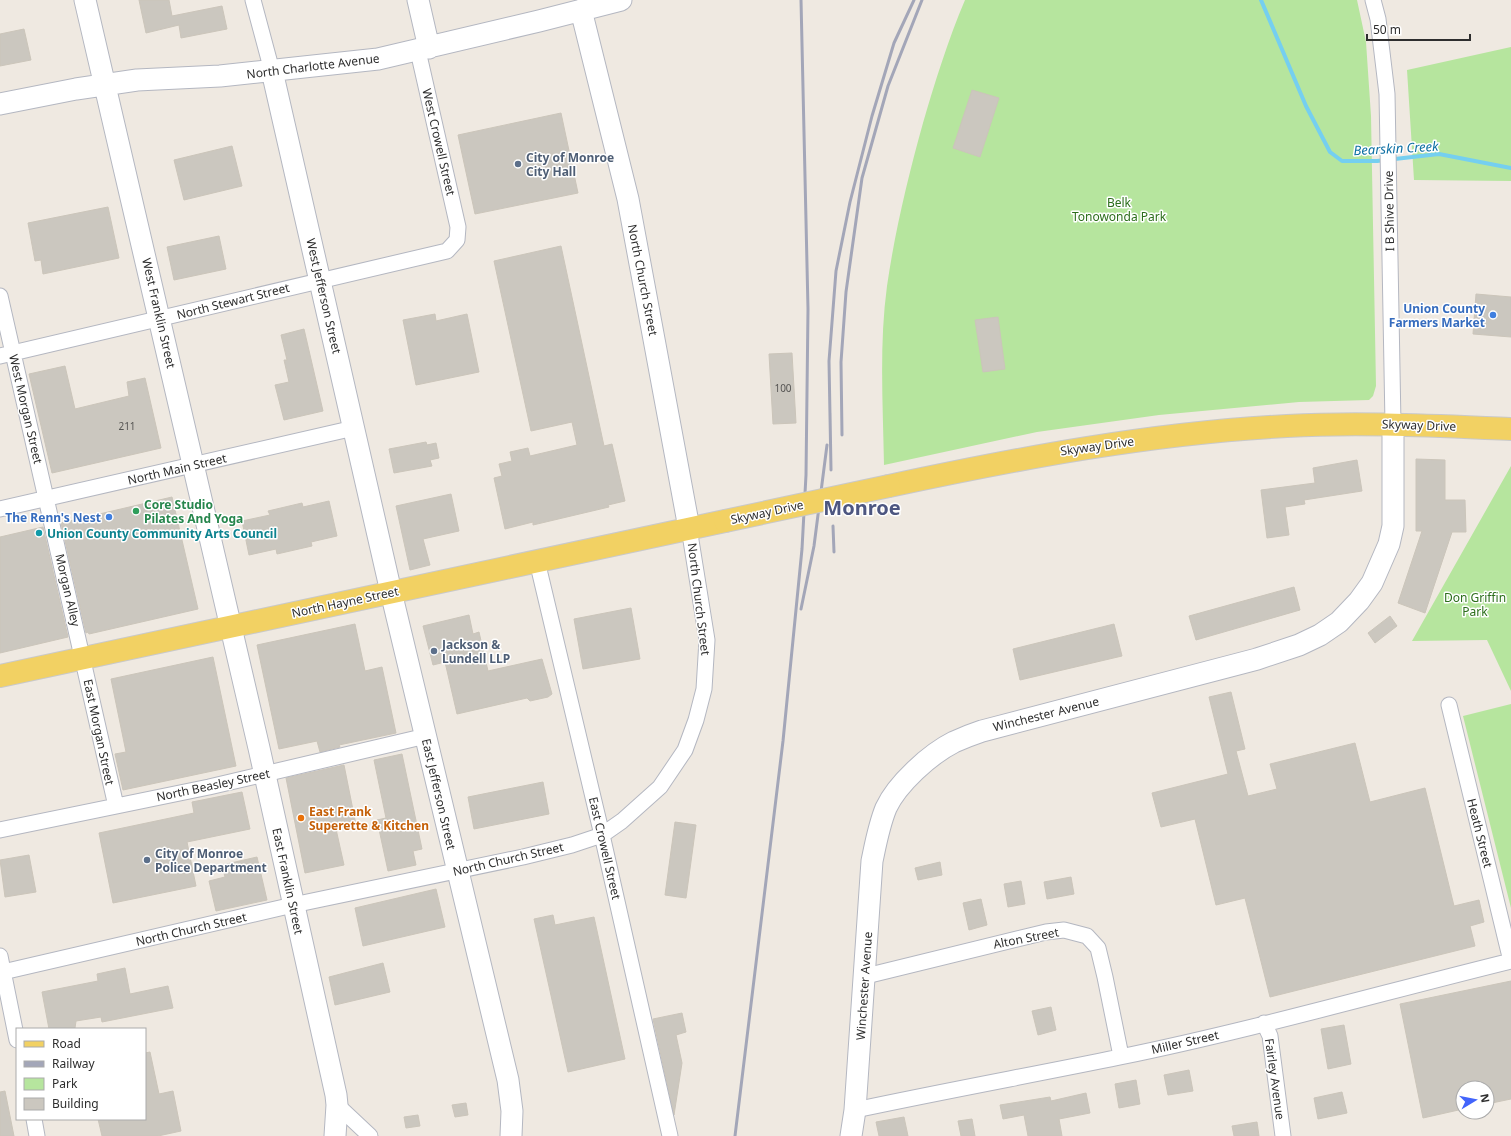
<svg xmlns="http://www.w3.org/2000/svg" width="1511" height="1136" viewBox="0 0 1511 1136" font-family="'Noto Sans',sans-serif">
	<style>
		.green { fill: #b6e59e }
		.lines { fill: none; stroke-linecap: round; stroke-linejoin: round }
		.stream { stroke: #75cff0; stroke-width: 4 }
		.building { fill: #cbc7bf; stroke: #cbc5ba }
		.street-casing { stroke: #b4b7c1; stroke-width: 17 }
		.secondary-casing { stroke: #b4b7c1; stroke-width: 23 }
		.primary-casing { stroke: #c9c9c9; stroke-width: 24 }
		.street { stroke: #fff; stroke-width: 15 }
		.secondary { stroke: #fff; stroke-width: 21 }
		.primary { stroke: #f2d163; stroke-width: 22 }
		.rail { stroke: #a3a6b8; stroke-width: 3 }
		.primary-bridge-casing { stroke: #c9c9c9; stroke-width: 24; stroke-linecap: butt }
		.primary-bridge { stroke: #f2d163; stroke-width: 22 }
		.service-dot { fill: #5c6f8a; stroke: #fff; stroke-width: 1.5 }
		.shop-dot { fill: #3f7fe0; stroke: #fff; stroke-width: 1.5 }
		.leisure-dot { fill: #2e9e5b; stroke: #fff; stroke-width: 1.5 }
		.culture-dot { fill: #0f9aa8; stroke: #fff; stroke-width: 1.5 }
		.food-dot { fill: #e8710a; stroke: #fff; stroke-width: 1.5 }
		.labels { text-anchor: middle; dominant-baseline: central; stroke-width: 3; stroke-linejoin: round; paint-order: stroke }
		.number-label { font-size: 10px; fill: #555452 }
		.street-label { font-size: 12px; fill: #2e2e2e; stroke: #fff }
		.service-label { font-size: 12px; font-weight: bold; fill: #4e5e75; stroke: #fff; text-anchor: start }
		.park-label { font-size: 12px; fill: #2c6e1b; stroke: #fff }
		.shop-label { font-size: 12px; font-weight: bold; fill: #366cbe; stroke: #fff; text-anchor: end }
		.leisure-label { font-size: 12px; font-weight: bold; fill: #27864d; stroke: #fff; text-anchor: start }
		.culture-label { font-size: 12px; font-weight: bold; fill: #0d838f; stroke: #fff; text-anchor: start }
		.food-label { font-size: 12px; font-weight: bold; fill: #c56008; stroke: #fff; text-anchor: start }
		.water-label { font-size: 13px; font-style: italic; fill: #0d6fa3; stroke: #fff }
		.town-label { font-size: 20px; font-weight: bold; fill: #4d5680; stroke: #fff }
	</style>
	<rect width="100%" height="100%" fill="#efe9e1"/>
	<path class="green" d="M965,0H1357L1366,42L1371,116L1376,386L1373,396L1369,400L1299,402L1159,415L1037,432L884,465C883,406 879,345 887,286C895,231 908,177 923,123C935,82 948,40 965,0Z
		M1511,47V181L1414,180L1407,70Z
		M1511,466V691L1487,640L1412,641Z
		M1511,704V908L1463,716Z"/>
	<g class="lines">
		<path class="stream" d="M1261,0L1306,106L1330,152L1342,161H1377L1439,154L1511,168"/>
	</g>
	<path class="building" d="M139,0H169L172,16L222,6L227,29L181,38L179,25L146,33Z
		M24,29L31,60L0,66V34Z
		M972,90L999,98L980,157L953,148Z
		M561,113L578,193L475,214L458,135Z
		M232,146L242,186L184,200L174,160Z
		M108,207L119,258L43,274L41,260L35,261L28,223Z
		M219,236L226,269L174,280L167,247Z
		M561,246L604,446L612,444L625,501L608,505L609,507L533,525V522L505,529L494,478L502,476L499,464L512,461L510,452L528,448L530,456L577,445L572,422L531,431L494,261Z
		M1476,294L1511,297V337L1473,334Z
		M435,314L436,321L467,314L479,372L416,385L403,320Z
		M998,317L1005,369L983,372L975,320Z
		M304,329L323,411L284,420L275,385L289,382L284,360H287L281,335Z
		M792,353L796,423L773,424L769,354Z
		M65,366L75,409L129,396L127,382L145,378L161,448L52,473L29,374Z
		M426,442L427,445L436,443L439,458L430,460L432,466L394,473L389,449Z
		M1416,459L1445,460V500H1465L1466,532H1452L1425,613L1398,603L1422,531H1416Z
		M1357,460L1362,491L1304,500L1305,504L1285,507L1289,535L1267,538L1261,490L1315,483L1313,468Z
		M451,494L459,531L423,539L430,565L410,570L396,506Z
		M172,497L198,609L89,634L88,632L86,633L61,523Z
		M329,501L337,536L311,542L312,546L277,554L276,549L249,555L242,521L270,515L268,511L302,503L303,507Z
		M43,527L68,637L0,653V537Z
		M1294,587L1300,610L1196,640L1189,616Z
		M631,608L640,659L583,669L574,619Z
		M469,615L473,634L479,632L488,671L542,659L552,694L548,697L530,701L527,698L457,714L445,662L433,665L423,626Z
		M1390,616L1397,626L1375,643L1368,633Z
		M355,624L365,671L382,667L396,733L339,745L340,747L320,752L317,741L279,749L257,645Z
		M1114,624L1122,656L1020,680L1013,649Z
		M213,657L236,766L123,790L115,754L126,752L111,679Z
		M1231,692L1245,749L1236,751L1248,796L1277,789L1270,764L1355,743L1370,802L1425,788L1454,906L1479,900L1484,922L1470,926L1475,946L1270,997L1245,898L1216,905L1195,819L1161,827L1152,793L1228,774L1209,697Z
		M402,754L422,849L413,851L416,865L388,871L377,820L386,818L374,760Z
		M344,765L356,825L336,829L344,865L305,873L286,778Z
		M543,782L549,814L474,829L468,797Z
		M242,792L250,829L187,842L196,886L113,903L99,833L194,813L192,802Z
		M675,822L696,825L686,898L665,895Z
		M29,855L36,892L5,897L0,860Z
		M257,857L267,900L216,911L209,881L225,877L222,865Z
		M940,862L942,875L918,880L915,868Z
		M1071,877L1074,894L1047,899L1044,882Z
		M1021,881L1025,904L1008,907L1004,884Z
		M436,889L445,927L363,946L355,908Z
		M981,899L987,925L969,930L963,903Z
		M553,915L555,925L594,917L625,1059L568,1072L534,919Z
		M383,963L390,992L335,1005L329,977Z
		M125,968L130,994L168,986L173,1008L102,1022L101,1017L76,1021L75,1028L49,1029L42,992L98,981L97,974Z
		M1511,981V1099L1487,1104V1088H1463V1109L1423,1118L1400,1004Z
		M1051,1007L1056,1030L1038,1035L1032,1011Z
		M682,1013L686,1032L676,1035L682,1063L674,1115L653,1019Z
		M1344,1025L1351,1064L1328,1069L1321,1029Z
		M150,1052L159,1094L173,1091L181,1131L158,1136H102L98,1119H145V1053Z
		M1189,1070L1193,1091L1168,1095L1164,1075Z
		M1136,1080L1140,1104L1119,1108L1115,1084Z
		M5,1091L14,1136H0V1092Z
		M1342,1092L1347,1113L1318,1119L1314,1098Z
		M1086,1093L1090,1113L1059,1119L1062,1136H1028L1024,1115L1003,1119L1000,1105L1050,1097L1051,1101Z
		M466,1103L468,1115L455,1117L452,1105Z
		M418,1115L420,1126L406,1128L404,1117Z
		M904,1117L908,1136H879L876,1122Z
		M972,1119L975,1136H961L958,1121Z
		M1257,1122L1259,1136H1234L1232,1126Z"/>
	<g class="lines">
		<defs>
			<path id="street" d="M253,0L272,71
				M1373,0L1378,19L1387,94L1393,424
				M0,296L116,806
				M0,356L447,251L457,240L458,227L418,51
				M0,509L354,428
				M537,561L602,835L670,1136
				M0,830L209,787L426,736
				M0,956L17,1040
				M3,972L293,905L523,857L572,845L602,835L622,821L660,787L685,750L696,720L704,689L707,640L689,528
				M866,976L1046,932L1064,930L1087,936L1098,948L1105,977L1121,1056
				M1264,1023L1270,1036L1283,1136
				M337,1105L370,1136
				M855,1110C944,1091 1032,1075 1120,1057C1252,1030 1381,993 1511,961L1449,705
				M34,1119L37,1136"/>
			<path id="secondary" d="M85,0L259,748L336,1095L337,1105L335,1136
				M418,0L429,48
				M581,10L628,199L689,528
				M272,71L391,592L508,1080L512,1111L511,1136
				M0,104L76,89L137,80L220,76L378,59L539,21L621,0
				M0,973L3,972
				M851,1136L855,1110L872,861C876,842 879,825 886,808C897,784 930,754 954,742C963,738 973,734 982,731L1257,659L1299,645L1320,635L1339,622L1359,601L1372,583L1389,544L1393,526V424"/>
			<path id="primary" d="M889,486C1020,458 1152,433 1287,426C1362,422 1436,426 1511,429
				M0,676L725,521"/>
		</defs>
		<use href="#street" class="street-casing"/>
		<use href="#secondary" class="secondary-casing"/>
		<use href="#primary" class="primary-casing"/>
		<use href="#street" class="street"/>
		<use href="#secondary" class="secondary"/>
		<use href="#primary" class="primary"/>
		<path class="rail" d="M830,413L831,470L829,361L836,271L850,202L872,116L894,43L914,0
			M842,435L841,362L846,292L862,178L888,86L922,0
			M833,526L834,552
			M801,609L814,546L827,445
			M735,1136L783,741L802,549L806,475L808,309L801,0"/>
		<defs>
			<path id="primary-bridge" d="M725,521L889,486"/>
		</defs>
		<use href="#primary-bridge" class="primary-bridge-casing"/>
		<use href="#primary-bridge" class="primary-bridge"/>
	</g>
	<g class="service-dot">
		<circle cx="518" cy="164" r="4"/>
		<circle cx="434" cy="651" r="4"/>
		<circle cx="147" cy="860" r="4"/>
	</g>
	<g class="shop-dot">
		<circle cx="1493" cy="315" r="4"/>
		<circle cx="109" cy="517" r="4"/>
	</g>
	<circle class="leisure-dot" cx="136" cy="511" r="4"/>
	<circle class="culture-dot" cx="39" cy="533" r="4"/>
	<circle class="food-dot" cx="301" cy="818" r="4"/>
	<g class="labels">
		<g class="number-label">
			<text x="783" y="388">100</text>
			<text x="127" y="426">211</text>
		</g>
		<g class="street-label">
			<text transform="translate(313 66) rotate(-7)">North Charlotte Avenue</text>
			<text transform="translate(439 142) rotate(77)">West Crowell Street</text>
			<text transform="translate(1389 211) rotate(-91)">I B Shive Drive</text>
			<text transform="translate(643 280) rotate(79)">North Church Street</text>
			<text transform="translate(324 296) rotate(77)">West Jefferson Street</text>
			<text transform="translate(233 301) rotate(-14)">North Stewart Street</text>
			<text transform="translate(159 313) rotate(77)">West Franklin Street</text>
			<text transform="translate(26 409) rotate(77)">West Morgan Street</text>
			<text transform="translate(1419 425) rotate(2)">Skyway Drive</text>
			<text transform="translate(1097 446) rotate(-8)">Skyway Drive</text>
			<text transform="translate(177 469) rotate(-13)">North Main Street</text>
			<text transform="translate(767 512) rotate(-12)">Skyway Drive</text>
			<text transform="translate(68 590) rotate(77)">Morgan Alley</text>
			<text transform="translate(699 599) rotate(83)">North Church Street</text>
			<text transform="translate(345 602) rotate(-12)">North Hayne Street</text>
			<text transform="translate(1046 714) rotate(-14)">Winchester Avenue</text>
			<text transform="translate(99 732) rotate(78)">East Morgan Street</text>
			<text transform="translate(213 785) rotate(-12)">North Beasley Street</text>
			<text transform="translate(439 794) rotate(77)">East Jefferson Street</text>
			<text transform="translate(1480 833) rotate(76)">Heath Street</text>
			<text transform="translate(605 848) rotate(77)">East Crowell Street</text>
			<text transform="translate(508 859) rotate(-13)">North Church Street</text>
			<text transform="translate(288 881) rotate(78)">East Franklin Street</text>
			<text transform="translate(191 929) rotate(-13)">North Church Street</text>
			<text transform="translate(1026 938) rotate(-11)">Alton Street</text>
			<text transform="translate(864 986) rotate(-86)">Winchester Avenue</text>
			<text transform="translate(1185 1042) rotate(-13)">Miller Street</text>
			<text transform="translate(1275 1079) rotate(82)">Fairley Avenue</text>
		</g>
		<g class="service-label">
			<text x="526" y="157">City of Monroe<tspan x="526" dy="14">City Hall</tspan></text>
			<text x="442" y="644">Jackson &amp;<tspan x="442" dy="14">Lundell LLP</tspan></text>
			<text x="155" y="853">City of Monroe<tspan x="155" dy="14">Police Department</tspan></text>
		</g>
		<g class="park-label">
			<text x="1119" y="202">Belk<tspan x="1119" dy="14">Tonowonda Park</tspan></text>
			<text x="1475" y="597">Don Griffin<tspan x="1475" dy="14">Park</tspan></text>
		</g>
		<g class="shop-label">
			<text x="1485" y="308">Union County<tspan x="1485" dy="14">Farmers Market</tspan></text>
			<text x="101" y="517">The Renn's Nest</text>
		</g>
		<g class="leisure-label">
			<text x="144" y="504">Core Studio<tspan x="144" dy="14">Pilates And Yoga</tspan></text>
		</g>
		<g class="culture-label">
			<text x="47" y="533">Union County Community Arts Council</text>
		</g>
		<g class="food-label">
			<text x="309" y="811">East Frank<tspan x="309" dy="14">Superette &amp; Kitchen</tspan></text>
		</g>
		<g class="water-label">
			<text transform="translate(1396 148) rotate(-3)">Bearskin Creek</text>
		</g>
		<g class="town-label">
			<text x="862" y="507">Monroe</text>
		</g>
	</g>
	<rect x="16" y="1028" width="130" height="92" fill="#ffffff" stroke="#ababab"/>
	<rect x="24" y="1041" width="20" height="6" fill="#f2d163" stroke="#ababab"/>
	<text x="52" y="1048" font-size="12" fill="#2e2e2e">Road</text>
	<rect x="24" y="1061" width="20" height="6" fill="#a3a6b8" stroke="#ababab"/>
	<text x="52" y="1068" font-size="12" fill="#2e2e2e">Railway</text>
	<rect x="24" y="1078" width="20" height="12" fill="#b6e59e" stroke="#ababab"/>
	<text x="52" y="1088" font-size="12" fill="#2e2e2e">Park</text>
	<rect x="24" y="1098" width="20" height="12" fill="#cbc7bf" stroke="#ababab"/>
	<text x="52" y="1108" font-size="12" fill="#2e2e2e">Building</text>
	<g transform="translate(1475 1100) rotate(80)"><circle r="19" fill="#ffffff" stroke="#ababab"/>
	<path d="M0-3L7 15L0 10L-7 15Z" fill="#4264fb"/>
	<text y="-6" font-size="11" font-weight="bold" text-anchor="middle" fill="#2e2e2e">N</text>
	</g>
	<path d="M1367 34v6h103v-6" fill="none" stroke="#2e2e2e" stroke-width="2"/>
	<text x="1373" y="34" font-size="12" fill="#2e2e2e" stroke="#ffffff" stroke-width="3" paint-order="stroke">50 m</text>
</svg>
